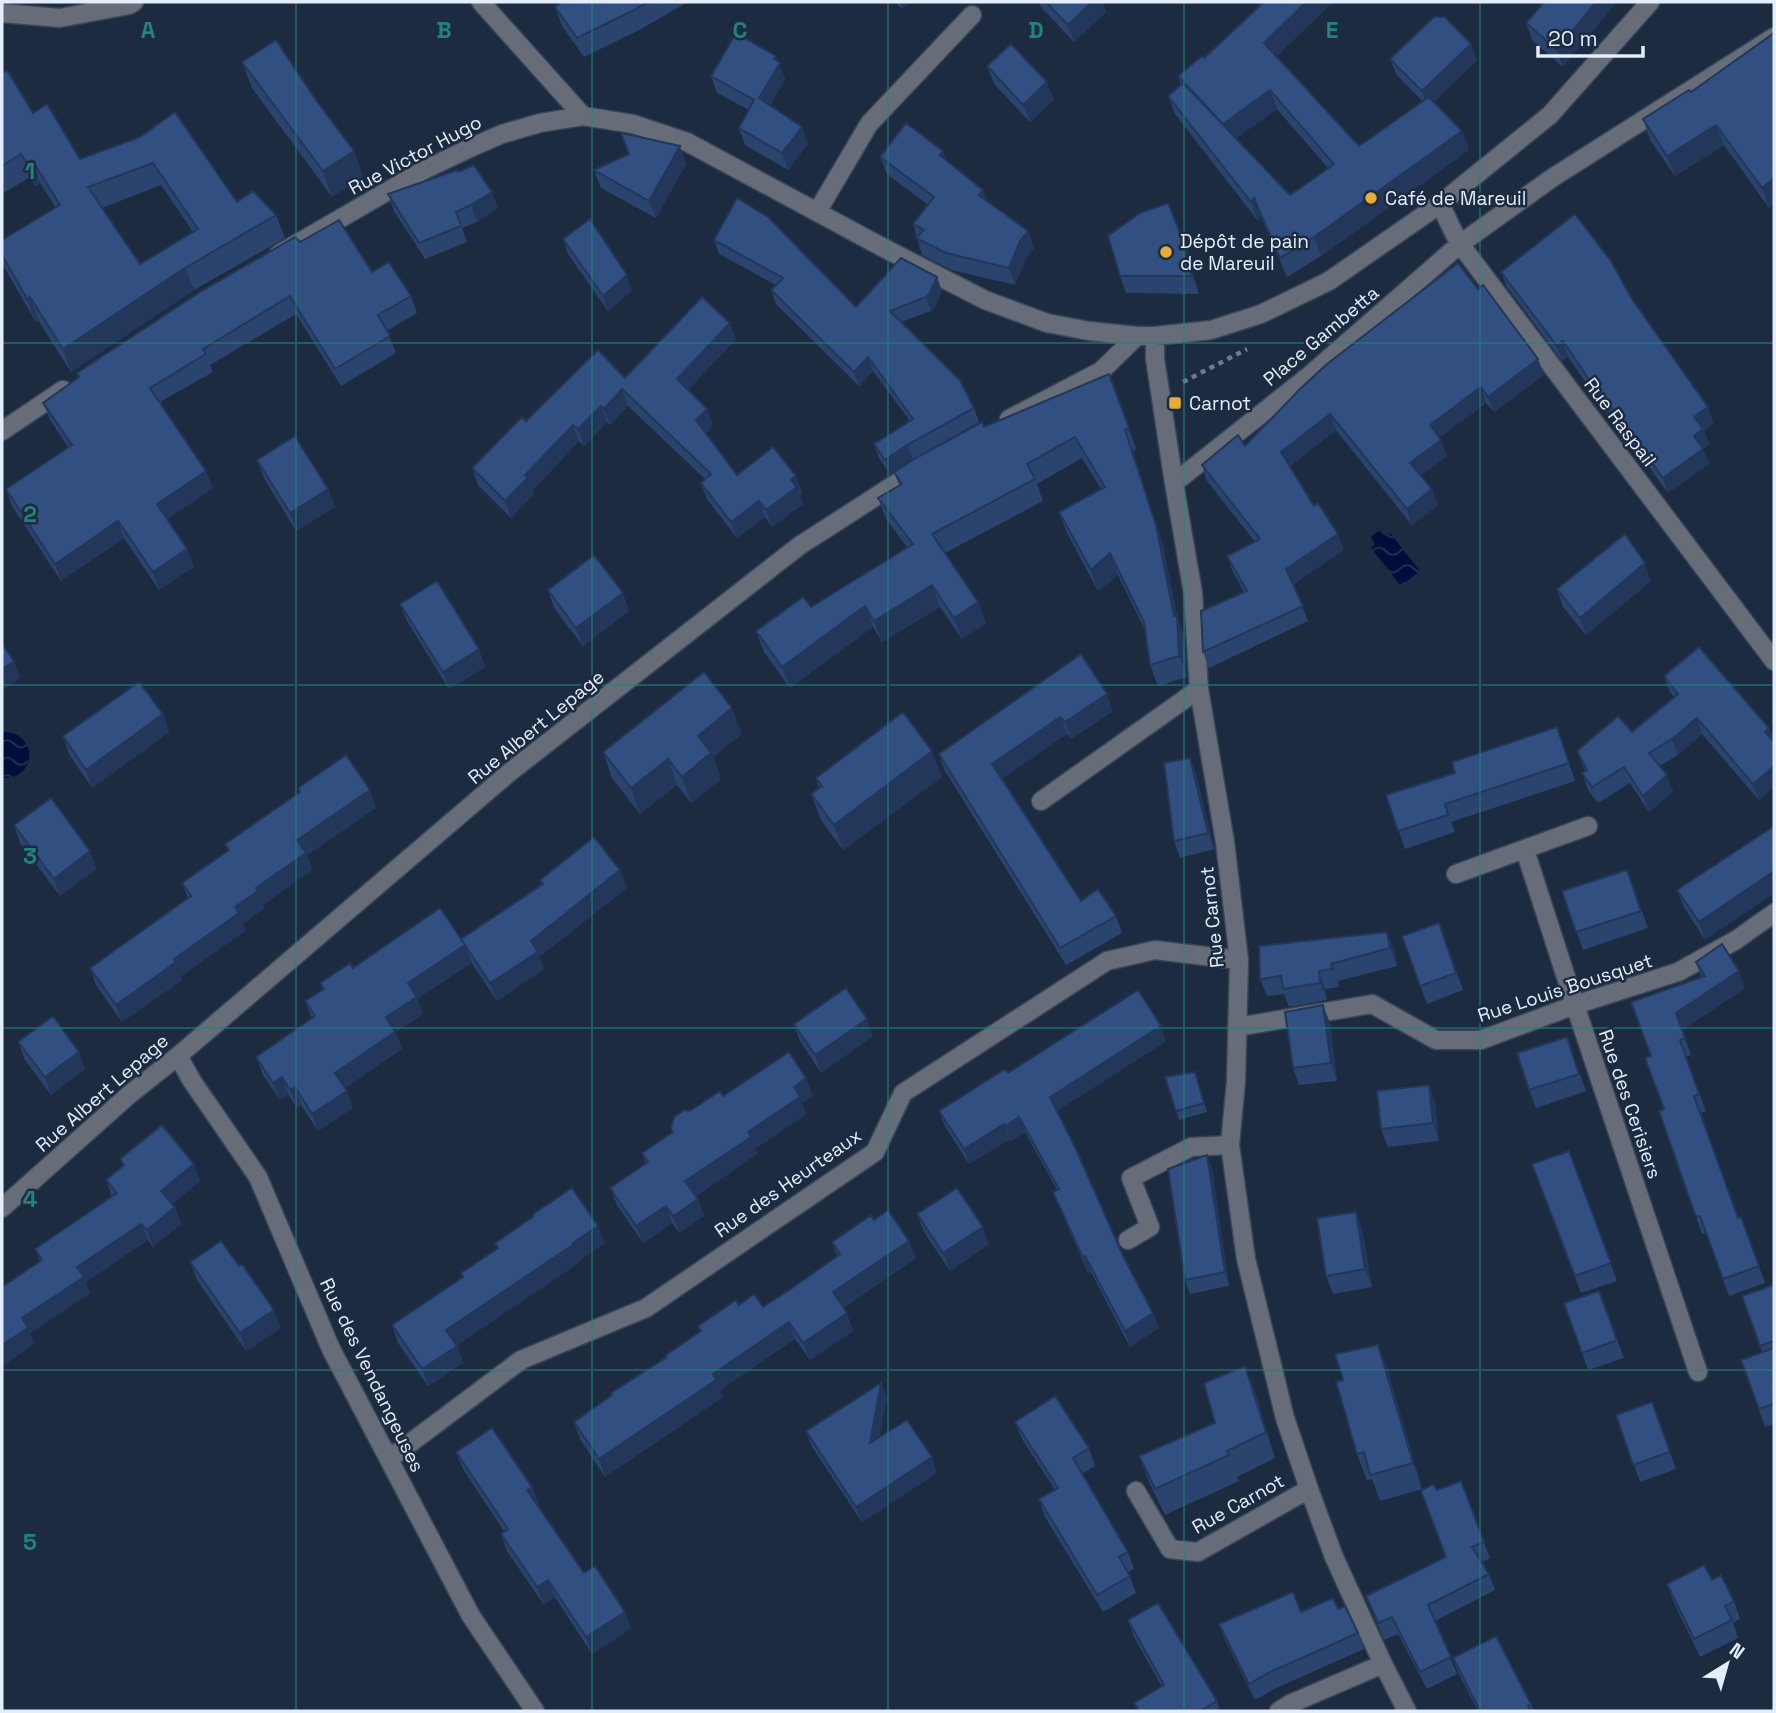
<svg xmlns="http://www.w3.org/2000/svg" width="1776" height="1713" viewBox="0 0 1776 1713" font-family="'Space Grotesk',sans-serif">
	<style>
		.water { fill: url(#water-waves) }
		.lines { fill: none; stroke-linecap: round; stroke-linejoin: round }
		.minor-casing { stroke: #39465a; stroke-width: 21 }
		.path { stroke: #6f7b8d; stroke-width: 4.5; stroke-dasharray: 5 5; stroke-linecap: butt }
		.minor { stroke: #666d78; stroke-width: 18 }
		.wall { fill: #2a446e; fill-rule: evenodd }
		.shaded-wall { fill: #22375a }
		.building { fill: #314f80; stroke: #22375a; stroke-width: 2; fill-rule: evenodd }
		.grid { fill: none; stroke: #24827c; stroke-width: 2; stroke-opacity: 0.55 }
		.poi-dot { fill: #e7ac37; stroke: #1d2b40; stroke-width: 2.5 }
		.labels { text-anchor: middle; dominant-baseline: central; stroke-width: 5; stroke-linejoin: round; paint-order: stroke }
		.street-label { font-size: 19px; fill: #e4edfc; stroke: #1d2b40 }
		.poi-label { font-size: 19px; fill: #e4edfc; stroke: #1d2b40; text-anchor: start }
		.grid-label { font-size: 23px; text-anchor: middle; font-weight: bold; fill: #24827c; stroke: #1d2b40; stroke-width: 5; stroke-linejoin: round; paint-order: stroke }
	</style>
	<defs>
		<pattern id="water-waves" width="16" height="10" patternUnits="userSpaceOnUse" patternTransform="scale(1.75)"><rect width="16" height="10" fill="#000e39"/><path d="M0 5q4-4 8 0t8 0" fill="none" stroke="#253157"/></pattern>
	</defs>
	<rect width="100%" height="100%" fill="#1d2b40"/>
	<path class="water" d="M1379,530L1385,536L1390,533L1420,571L1401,586L1371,548L1375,544L1371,537Z
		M2,732C39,731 38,780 2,778Z"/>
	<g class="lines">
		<defs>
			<path id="minor" d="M481,2L583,116
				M2,13L60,18L129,5L134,2
				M1440,204C1447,217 1452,231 1460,244L1774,661
				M817,212L869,124L972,15
				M279,254L424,170L470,148L502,134L540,123L583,116L633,124L687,142L882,247L985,300L1047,323L1089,331L1137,336H1155L1211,330L1261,314L1329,281L1440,204L1550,115L1650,2
				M1155,336V359L1174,483L1193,593L1199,689L1225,842L1239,960L1236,1081L1230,1145L1246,1259L1285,1418L1309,1489L1334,1557L1383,1664L1407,1711
				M1009,419L1101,371L1137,336
				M2,431L63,390
				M1174,483L1310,375L1460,244L1552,178L1774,37
				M1041,801L1199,689
				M1525,850L1575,1005L1698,1372
				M1456,874L1588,826
				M1237,1027L1372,1004L1436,1040H1481L1575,1005L1678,972L1736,940L1774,913
				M178,1056L192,1081L258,1177L331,1349L471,1616L535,1711
				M2,1208L130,1094L178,1056L510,772L799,546L917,470
				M1128,1240L1150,1227L1131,1178L1191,1147L1230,1145
				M389,1459L521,1360L646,1308L875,1152L903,1093L1107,961L1155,950L1239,960
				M1136,1491L1170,1549L1198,1552L1309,1489
				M1279,1711L1290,1704L1383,1664"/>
		</defs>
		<use href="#minor" class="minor-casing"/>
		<path class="path" d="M1183,382L1247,349"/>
		<use href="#minor" class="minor"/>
	</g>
	<path class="wall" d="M562,2H688L639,30L584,57L562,26L555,7Z
		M895,2H910L902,9Z
		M1039,2H1102L1106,12L1074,42L1041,7Z
		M1258,2H1333L1276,56L1359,146L1422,101L1397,75L1390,59L1477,60L1434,102L1462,131L1469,150L1321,256L1287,277L1261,217L1258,221L1175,114L1168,96L1181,85L1178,76L1204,58L1260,7ZM1277,109L1328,168L1290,195L1236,138Z
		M1544,2L1563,67L1532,40L1526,23Z
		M1770,36L1769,208L1724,145L1675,176L1650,140L1643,119L1691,92Z
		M242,62L354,151L363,177L332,197L252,88Z
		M778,62L785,79L770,106L808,144L788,170L745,145L739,128L749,110L717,93L711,76Z
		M987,66L1054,100L1030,122L994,84Z
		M2,74L33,113L80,159L140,137L237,202L276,215L285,238L194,290L71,372L38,320L36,322L4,267L2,262V240L56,208L40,183L35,186L30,177L2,194ZM161,185L193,232L140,264L102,208Z
		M880,157L947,161L1034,248L1026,258L1015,285L952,270L922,255L913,224L928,205L887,174Z
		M686,164L656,218L601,188L594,170Z
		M458,172L498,208L477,222L462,228L467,242L425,259L394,211L388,194Z
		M1178,228L1185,245L1199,294L1126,293L1120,276Z
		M563,239L632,291L608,311L568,254Z
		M714,240L856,307L942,291L935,307L931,311L901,322L974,408L979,422L913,459L890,474L879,458L874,444L910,421L873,371L859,386L776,304L771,290L776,285L719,254Z
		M300,242L372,272L411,296L417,313L387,331L396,353L341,386L296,314L210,365L213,372L160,402L213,488L167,519L187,549L194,567L159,590L124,538L61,581L12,506L6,489L68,447L50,420L43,403L79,377L77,373Z
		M1501,272L1632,299L1708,407L1713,423L1704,430L1709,444L1703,449L1709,464L1668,493L1610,413L1608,414L1568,357L1562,361L1507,287Z
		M736,339L688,390L707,409L713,425L706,433L737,475L796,476L802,493L800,494L803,504L772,527L765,517L737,538L707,499L701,483L705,479L628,406L610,425L607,422L584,446L579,441L533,490L534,494L511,518L478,485L472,468L526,421L625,378Z
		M1109,374L1136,449L1133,451L1163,546L1178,620L1184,637L1187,677L1158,686L1150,665L1145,630L1118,575L1098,591L1067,533L1059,512L1101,489L1082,458L1037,484L1043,501L945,553L978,602L986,623L962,639L940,607L882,642L873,627L790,688L764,652L756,631L811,607L907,547L886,519L878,498L899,485L894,472L984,427Z
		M1544,375L1494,412L1486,403L1439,438L1447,456L1420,476L1432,489L1438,505L1412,525L1336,430L1290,466L1314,506L1344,550L1293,584L1308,621L1209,668L1203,652L1244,592L1233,572L1227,556L1255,542L1207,481L1202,465L1245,446L1300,389Z
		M257,460L328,489L335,507L296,531L264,478Z
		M1651,581L1586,635L1563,607L1557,589Z
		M548,590L623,593L629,611L583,646L554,608Z
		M400,604L479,649L485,667L449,689L407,621Z
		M1081,654L1113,711L1071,739L1067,734L1001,779L1081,901L1116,916L1122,933L1066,965L945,771L939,754Z
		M1664,676L1769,728L1774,742L1759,800L1702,734L1678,755L1660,766L1673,791L1649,812L1630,783L1598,803L1588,790L1582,773L1585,771L1577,751L1632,732L1674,697L1670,692Z
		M163,714L169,732L92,788L69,754L63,736Z
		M1557,727L1575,781L1451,822L1455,832L1405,849L1386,795L1455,773Z
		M742,734L713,757L721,779L691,803L677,785L640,814L612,778L603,752Z
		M1190,758L1196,774L1214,849L1180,858L1174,841Z
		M942,777L843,850L821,820L811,794L819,788L816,778Z
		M298,788L376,808L307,855L312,870L263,905L264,908L243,924L245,931L181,976L182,980L122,1022L96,985L90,968L188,898L182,883L228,851L225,844L300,792Z
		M14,825L97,869L60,896L20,843Z
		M1774,826V893L1705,940L1684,907L1677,890Z
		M620,870L627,888L539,957L544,969L497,1001L471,962L417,999L423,1014L396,1032L402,1049L345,1088L353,1108L318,1131L301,1105L297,1108L288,1094L280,1100L263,1075L256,1057L312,1019L305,1001L323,990L320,983L461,939L542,885L540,880Z
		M1627,870L1648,928L1583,950L1562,891Z
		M1439,923L1463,990L1427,1004L1402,936Z
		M1387,932L1394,949L1397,966L1338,981L1339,987L1325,989L1327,1000L1289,1007L1284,994L1267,996L1260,979Z
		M1696,962L1745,988L1682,1030L1691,1055L1686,1057L1706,1111L1701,1113L1738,1218L1741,1217L1765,1283L1729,1296L1706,1233L1702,1234L1659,1111L1664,1109L1651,1056L1701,977Z
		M1330,1023L1337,1081L1299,1085L1293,1068Z
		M794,1024L873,1036L821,1073L800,1041Z
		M1567,1037L1586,1091L1536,1108L1529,1090Z
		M1166,1041L1057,1111L1124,1258L1153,1313L1159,1328L1130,1347L1091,1272L1088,1273L1059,1207L1053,1192L1057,1190L1025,1132L1011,1141L1010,1139L969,1164L945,1126L939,1111L1008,1073Z
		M18,1042L79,1052L85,1069L51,1095L25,1060Z
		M1195,1072L1207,1112L1179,1120L1176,1111Z
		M1429,1085L1435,1103L1439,1141L1388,1147L1381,1129Z
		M723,1096H813L802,1103L806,1114L755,1149L757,1154L696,1196L704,1216L679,1233L672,1223L643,1243L617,1205L610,1188L646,1164L642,1153L672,1133L671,1129L690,1111Z
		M1569,1151L1617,1281L1581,1293L1532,1164Z
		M120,1159L200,1181L172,1204L175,1207L181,1224L153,1247L148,1240L86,1282L90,1293L30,1333L34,1344L2,1366L40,1261L35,1249L112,1197L106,1180L123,1166Z
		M1212,1168L1229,1286L1190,1294L1185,1280Z
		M533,1214L605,1243L580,1260V1262L457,1345L463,1363L428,1386L398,1343L392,1325L463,1277L461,1273L497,1248L495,1243L534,1217Z
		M917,1214L989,1244L950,1271L924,1232Z
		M874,1220L916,1258L843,1308L847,1313L853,1331L810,1360L795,1339L720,1390L723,1397L605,1477L580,1439L574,1422L700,1332L698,1326L739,1305L763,1307L788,1291L837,1256L832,1242Z
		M1362,1229L1372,1287L1333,1294L1326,1276Z
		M190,1262L239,1266L274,1310L281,1328L246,1351L197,1280Z
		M1774,1285V1424L1765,1427L1741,1360L1762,1352L1742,1296Z
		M1599,1291L1624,1358L1588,1370L1564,1303Z
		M1378,1345L1388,1371L1422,1489L1380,1501L1372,1479L1367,1480L1357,1454L1343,1380Z
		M881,1383L887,1398L879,1437L937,1473L862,1522L812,1447L806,1431Z
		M1255,1392L1275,1458L1237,1477L1239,1481L1165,1515L1149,1482L1139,1456L1215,1423Z
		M1652,1402L1676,1469L1640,1482L1616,1415Z
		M1015,1422L1089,1448L1095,1466L1082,1474L1128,1552L1134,1569L1128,1572L1136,1593L1103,1612L1045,1517L1039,1499L1055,1490L1022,1439Z
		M456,1452L539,1504L538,1505L584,1573L625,1612L631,1629L592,1654L555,1597L544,1605L507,1551L501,1534L504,1531L463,1469Z
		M1461,1481L1490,1558L1482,1562L1489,1574L1495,1590L1435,1621L1457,1674L1427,1689L1398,1634L1384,1640L1372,1612L1366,1596L1446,1557L1437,1490Z
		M1712,1580L1734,1601L1740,1619L1733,1623L1738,1638L1700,1657L1673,1601L1667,1584Z
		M1338,1609L1358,1633L1364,1649L1274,1689L1255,1700L1225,1640L1219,1624L1301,1612Z
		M1128,1620L1217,1701L1220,1711H1137L1134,1703L1162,1687L1134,1637Z
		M1453,1658L1531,1704L1534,1711H1478L1458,1673Z"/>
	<path class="shaded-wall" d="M900,2H910L902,9Z
		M1092,2H1102L1106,12L1074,42L1068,25Z
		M1306,2H1333L1271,62L1264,43Z
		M1596,2H1617L1563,67L1557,50Z
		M1471,44L1477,60L1428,108L1422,91Z
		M776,56L785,79L765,114L759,98Z
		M1047,82L1054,100L1030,122L1023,105Z
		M1270,90L1277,109L1230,143L1223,124Z
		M1716,125L1724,145L1675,176L1667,156Z
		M802,127L808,144L788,170L782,153Z
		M1462,131L1469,150L1321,256L1314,237Z
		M680,146L686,164L656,218L649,201Z
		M354,151L363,177L332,197L323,171Z
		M943,151L949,167L940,155Z
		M32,160L40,183L35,186L27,163Z
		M1774,178V204L1769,208L1762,188Z
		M983,190L990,206L979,195Z
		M492,192L498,208L477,222L471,205Z
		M1254,198L1261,217L1258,221L1251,202Z
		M1178,228L1185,245L1199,294L1192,276Z
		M1028,231L1034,248L1026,258L1015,285L1009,268L1020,241Z
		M185,268L194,290L71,372L63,349Z
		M627,275L632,291L608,311L603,296Z
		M937,277L942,291L935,307L931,311L926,297Z
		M30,297L38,320L36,322L27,299Z
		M730,323L736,339L682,396L677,379Z
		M1563,341L1568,357L1562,361L1557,346Z
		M868,357L873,371L859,386L854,372Z
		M1538,359L1544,375L1494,412L1488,397Z
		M1481,387L1486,403L1436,440L1430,425Z
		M622,389L628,406L610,425L604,409Z
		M1604,397L1610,413L1608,414L1602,399Z
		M601,406L607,422L584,446L578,429Z
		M1708,407L1713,423L1704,430L1709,444L1699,451L1694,436V417Z
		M707,409L713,425L702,436L696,420Z
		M1330,414L1336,430L1287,468L1281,452Z
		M573,425L579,441L533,490L534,494L511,518L505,501L525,475Z
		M1125,430L1163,546L1178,620L1184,637L1187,677L1179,656L1174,616Z
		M1441,440L1447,456L1416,479L1410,463Z
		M907,445L913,459L890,474L885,460Z
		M1703,449L1709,464L1668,493L1663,478Z
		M206,471L213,488L163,522L157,504Z
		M796,476L802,493L800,494L803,504L772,527L766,510L791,480Z
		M328,489L335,507L296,531L290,513Z
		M1432,489L1438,505L1412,525L1407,509Z
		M759,501L765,517L737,538L731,522Z
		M118,521L124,538L61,581L55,564Z
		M1338,534L1344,550L1292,584L1286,569Z
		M187,549L194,567L159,590L153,572Z
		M1110,553L1118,575L1098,591L1091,570Z
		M1645,563L1651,581L1586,635L1580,618Z
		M932,585L940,607L882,642L874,621Z
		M623,593L629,611L583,646L576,628Z
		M978,602L986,623L962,639L954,618Z
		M865,606L873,627L790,688L782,667Z
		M479,649L485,667L449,689L443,672Z
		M14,661L20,678L2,691V669Z
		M1107,694L1113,711L1071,739L1065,722Z
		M732,708L742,734L713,757L721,779L691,803L682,777L698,736Z
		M163,714L169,732L92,788L86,770Z
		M1060,717L1067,734L998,781L992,764Z
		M1697,718L1702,734L1678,755L1672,739Z
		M1769,728L1774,742L1765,732Z
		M932,751L942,777L843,850L834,825Z
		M1190,758L1196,774L1214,849L1208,833Z
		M668,759L677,785L640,814L631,788Z
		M1774,766V787L1759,800L1753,784Z
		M1667,775L1673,791L1649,812L1643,796Z
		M370,790L376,808L307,855L312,870L263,905L264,908L243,924L245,931L181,976L182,980L122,1022L116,1005L174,959L256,888L297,840Z
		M90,851L97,869L60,896L54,879Z
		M620,870L627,888L539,957L544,969L497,1001L490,983L531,941Z
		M1774,871V893L1705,940L1699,922Z
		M1387,932L1394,949L1397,966L1390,948Z
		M465,945L472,963L417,999L423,1014L396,1032L402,1049L341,1091L335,1073L386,1017L408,983Z
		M1319,971L1325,989L1327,1000L1320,983Z
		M1739,971L1745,988L1682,1030L1676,1013Z
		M1323,1005L1330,1023L1337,1081L1331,1063Z
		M867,1019L873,1036L821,1073L815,1055Z
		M1161,1026L1166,1041L1056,1112L1050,1097Z
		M79,1052L85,1069L51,1095L45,1077Z
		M282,1077L288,1094L280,1100L273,1083Z
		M806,1078L813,1096L802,1103L806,1114L755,1149L757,1154L692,1198L685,1181L748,1132L794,1087Z
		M1429,1085L1435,1103L1439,1141L1433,1123Z
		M295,1087L301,1105L297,1108L290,1090Z
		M347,1091L353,1108L318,1131L312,1114Z
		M1019,1117L1025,1132L1011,1141L1006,1126Z
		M1004,1124L1010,1139L969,1164L964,1149Z
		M1207,1155L1212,1168L1229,1286L1225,1272Z
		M194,1164L200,1181L167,1208L161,1191Z
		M698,1199L704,1216L679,1233L673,1216Z
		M666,1206L672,1223L643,1243L636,1226Z
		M175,1207L181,1224L153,1247L147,1230Z
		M1356,1212L1362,1229L1372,1287L1365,1269Z
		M141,1224L148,1240L86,1282L90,1293L30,1333L34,1344L2,1366V1345L22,1318L77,1267Z
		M598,1226L605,1243L580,1260V1262L453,1348L446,1330Z
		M983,1227L989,1244L950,1271L943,1253Z
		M909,1241L916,1258L839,1310L833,1292Z
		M1085,1256L1091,1272L1088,1273L1083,1258Z
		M274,1310L281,1328L246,1351L240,1333Z
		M847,1313L853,1331L810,1360L803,1343Z
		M1153,1313L1159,1328L1130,1347L1125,1331Z
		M789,1322L795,1339L720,1390L723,1397L605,1477L599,1459L713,1374Z
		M1378,1345L1388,1371L1422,1489L1413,1463Z
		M457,1346L463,1363L428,1386L422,1369Z
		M1245,1366L1255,1392L1275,1458L1266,1432Z
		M881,1383L887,1398L875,1459L870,1443Z
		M932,1457L937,1473L862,1522L856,1507Z
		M532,1487L539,1504L534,1508L527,1490Z
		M548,1580L555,1597L544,1605L537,1587Z
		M625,1612L631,1629L592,1654L586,1637Z"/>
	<path class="building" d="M562,2H648L632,11L577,38L555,7Z
		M1046,2H1092L1068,25Z
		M1264,2H1306L1264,43L1359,146L1429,97L1462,131L1314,237L1280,258L1254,198L1251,202L1168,96L1183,83L1290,195L1334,164L1270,90L1223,124L1178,76L1202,56L1204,58Z
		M1544,2H1596L1557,50L1526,23Z
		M1434,17H1445L1471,44L1422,91L1390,59Z
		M736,33L776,56L774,59L780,63L759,98L802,127L782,153L739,128L754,100L711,76Z
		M1774,33V178L1762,188L1716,125L1667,156L1643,119L1689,90L1691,92Z
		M276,40L316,100L354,151L323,171L242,62Z
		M1011,44L1047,82L1023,105L987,66Z
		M7,70L33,113L47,104L80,159L140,137L175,112L237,202L253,191L276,215L185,268L63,349L30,297L27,299L2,255V240L60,205L32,160L27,163L21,154L2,166V74ZM153,163L198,229L140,264L88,187Z
		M906,123L943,151L940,155L983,190L979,195L1028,231L1020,241L1009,268L946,253L916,238L924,230L913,224L934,197L880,157Z
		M621,133L680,146L649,201L594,170L629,154Z
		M474,165L492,192L471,205L456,212L461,226L419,243L388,194L457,170L458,172Z
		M737,198L768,217L856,307L901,258L937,277L930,293L926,297L890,311L960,380L974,408L907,445L885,460L874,444L913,419L868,357L854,372L771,290L783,278L714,240Z
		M1168,203L1178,228L1192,276H1120L1108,236L1140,213Z
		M1575,214L1611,261L1632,299L1708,407L1694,417L1703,429L1694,436L1703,449L1663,478L1604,397L1602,399L1563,341L1557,346L1501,272Z
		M590,219L627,275L603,296L563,239Z
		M339,220L372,272L389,262L411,296L378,315L390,336L335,369L290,296L203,349L206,354L150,388L206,471L157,504L187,549L153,572L118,521L55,564L6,489L72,445L43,403L79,377L77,373L200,292L295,237L300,242Z
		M1458,263L1478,289L1483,285L1538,359L1488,397L1481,387L1430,425L1441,440L1410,463L1432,489L1407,509L1330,414L1281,452L1314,506L1318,503L1338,534L1286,569L1303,606L1203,652L1201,611L1247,591L1227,556L1260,539L1202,465L1238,435L1245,446L1300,389L1327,364Z
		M702,297L730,323L677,379L707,409L696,420L737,475L773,447L796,476L791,480L797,487L766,510L759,501L731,522L701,483L711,474L622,389L604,409L601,406L578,429L573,425L525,475L528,478L505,501L472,468L522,417L526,421L598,350L625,378Z
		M1109,374L1129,428L1125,430L1156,525L1174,616L1177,615L1179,656L1150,665L1144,622L1110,553L1091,570L1059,512L1105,487L1075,437L1027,464L1035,479L932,534L978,602L954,618L932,585L874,621L865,606L782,667L756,631L803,597L811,607L913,544L878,498L902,484L894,472L916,458L982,422L984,427Z
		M295,436L328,489L290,513L257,460Z
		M1625,534L1645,563L1580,618L1557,589Z
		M594,555L623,593L576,628L548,590Z
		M437,581L479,649L443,672L400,604Z
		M2,644L14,661L2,669Z
		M1699,647L1769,728L1765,732L1774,742V766L1753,784L1697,718L1672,739L1649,753L1667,775L1643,796L1624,767L1592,787L1582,773L1587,770L1577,751L1618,716L1632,732L1678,694L1664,676Z
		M1081,654L1107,694L1065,722L1060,717L992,764L1081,901L1098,889L1116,916L1060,948L939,754Z
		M704,672L732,708L698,736L711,753L682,777L668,759L631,788L603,752Z
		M139,682L163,714L86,770L63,736Z
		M903,712L932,751L834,825L811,794L822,786L816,778Z
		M1557,727L1569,763L1445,804L1448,815L1398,831L1386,795L1455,773L1452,762Z
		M346,755L370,790L297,840L306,853L256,888L258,891L235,907L239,913L174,959L176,962L116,1005L90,968L191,896L182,883L229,850L225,844L300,792L298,788Z
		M1190,758L1208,833L1174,841L1164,763Z
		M51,798L90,851L54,879L14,825Z
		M1774,826V871L1699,922L1677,890Z
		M594,837L620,870L531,941L538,952L490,983L461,939L543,884L540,880Z
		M1627,870L1641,911L1576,932L1562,891Z
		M440,908L465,945L408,983L417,997L386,1017L395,1032L335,1073L347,1091L312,1114L295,1087L290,1090L282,1077L273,1083L256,1057L315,1016L305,1001L324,989L320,983L350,963L353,968Z
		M1439,923L1456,973L1420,986L1402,936Z
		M1387,932L1390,948L1331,964L1333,969L1319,971L1320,983L1283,989L1281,976L1260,979L1259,946Z
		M1722,944L1739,971L1676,1013L1685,1038L1680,1040L1699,1094L1694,1096L1738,1218L1741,1217L1759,1266L1723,1279L1700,1216L1696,1217L1659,1111L1664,1109L1645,1058L1651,1056L1631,1002L1705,976L1696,962Z
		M846,988L867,1019L815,1055L794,1024Z
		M1138,990L1161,1026L1050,1097L1075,1147L1124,1258L1153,1313L1125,1331L1085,1256L1083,1258L1053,1192L1059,1189L1019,1117L1006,1126L1004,1124L964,1149L939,1111L1005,1069L1008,1073Z
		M1323,1005L1331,1063L1293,1068L1285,1012Z
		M53,1016L79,1052L45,1077L18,1042Z
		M1567,1037L1579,1074L1529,1090L1517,1053Z
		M789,1052L806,1078L794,1087L800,1097L748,1132L751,1137L685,1181L698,1199L673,1216L666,1206L636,1226L610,1188L648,1162L642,1153L673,1132L671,1129L674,1117L684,1110L690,1111L720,1091L723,1096Z
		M1195,1072L1204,1103L1176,1111L1165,1077Z
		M1429,1085L1433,1123L1381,1129L1377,1091Z
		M162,1125L194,1164L161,1191L175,1207L147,1230L141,1224L77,1267L84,1277L22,1318L28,1328L2,1345V1287L42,1260L35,1249L117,1193L106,1180L124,1165L120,1159Z
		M1569,1151L1611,1263L1575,1276L1532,1164Z
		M1207,1155L1225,1272L1185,1280L1168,1169Z
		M572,1188L598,1226L573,1243L574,1244L446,1330L457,1346L422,1369L392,1325L463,1277L461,1273L498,1248L495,1243L534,1216L533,1214Z
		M957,1188L983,1227L943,1253L917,1214Z
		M888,1210L909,1241L833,1292L847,1313L803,1343L789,1322L713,1374L716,1380L599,1459L574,1422L612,1395L611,1393L667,1357L666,1355L701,1331L698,1326L736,1300L739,1305L754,1294L763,1307L788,1291L840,1254L832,1242L871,1215L874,1220Z
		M1356,1212L1365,1269L1326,1276L1317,1218Z
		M221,1241L239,1266L242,1264L274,1310L240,1333L190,1262Z
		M1774,1285V1341L1760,1346L1742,1296Z
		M1599,1291L1617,1340L1582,1353L1564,1303Z
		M1378,1345L1413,1463L1370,1475L1364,1452L1357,1454L1342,1402L1336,1382L1343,1380L1335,1354Z
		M1774,1348V1404L1759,1409L1741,1360Z
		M1245,1366L1266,1432L1227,1451L1229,1455L1155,1489L1139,1456L1215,1423L1204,1383Z
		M881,1383L870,1443L907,1420L932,1457L856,1507L806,1431Z
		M1055,1396L1089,1448L1073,1458L1128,1552L1119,1557L1130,1576L1097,1595L1039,1499L1058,1488L1015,1422Z
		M1652,1402L1670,1452L1633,1465L1616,1415Z
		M492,1428L532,1487L527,1490L584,1573L595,1566L625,1612L586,1637L548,1580L537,1587L501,1534L508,1529L456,1452Z
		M1461,1481L1484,1542L1472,1547L1489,1574L1428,1605L1451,1657L1420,1672L1392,1617L1378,1623L1366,1596L1446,1557L1421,1491L1433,1484L1437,1490Z
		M1704,1565L1712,1580L1721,1575L1734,1601L1725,1606L1732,1620L1694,1639L1667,1584Z
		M1293,1592L1301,1612L1333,1598L1338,1609L1345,1606L1358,1633L1268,1673L1249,1684L1219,1624Z
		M1158,1603L1217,1701L1200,1711H1139L1134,1703L1164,1685L1128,1620Z
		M1496,1636L1531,1704L1528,1706L1531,1711H1480L1453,1658Z"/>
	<path class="grid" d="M296,2V1711M592,2V1711M888,2V1711M1184,2V1711M1480,2V1711M2,343H1774M2,685H1774M2,1028H1774M2,1370H1774"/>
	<g class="poi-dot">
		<circle cx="1371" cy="198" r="7"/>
		<circle cx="1166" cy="252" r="7"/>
		<rect x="1168" y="396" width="14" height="14" rx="3.5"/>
	</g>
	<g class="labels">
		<g class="street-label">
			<text transform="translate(415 155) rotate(-28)">Rue Victor Hugo</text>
			<text transform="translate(1321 336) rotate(-40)">Place Gambetta</text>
			<text transform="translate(1620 422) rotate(53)">Rue Raspail</text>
			<text transform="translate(536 727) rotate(-39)">Rue Albert Lepage</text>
			<text transform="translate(1212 917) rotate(-96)">Rue Carnot</text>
			<text transform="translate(1565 988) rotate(-18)">Rue Louis Bousquet</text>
			<text transform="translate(102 1093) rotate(-41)">Rue Albert Lepage</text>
			<text transform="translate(1630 1104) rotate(71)">Rue des Cerisiers</text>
			<text transform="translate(788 1183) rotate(-35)">Rue des Heurteaux</text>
			<text transform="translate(372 1375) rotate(64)">Rue des Vendangeuses</text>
			<text transform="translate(1238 1504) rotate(-29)">Rue Carnot</text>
		</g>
		<g class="poi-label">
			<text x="1385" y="198">Café de Mareuil</text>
			<text x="1180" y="241">Dépôt de pain<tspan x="1180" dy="22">de Mareuil</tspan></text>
			<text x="1189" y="403">Carnot</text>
		</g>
	</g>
	<g class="grid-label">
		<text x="148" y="38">A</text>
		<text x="444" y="38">B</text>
		<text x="740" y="38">C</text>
		<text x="1036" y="38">D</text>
		<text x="1332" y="38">E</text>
		<text x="30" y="179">1</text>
		<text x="30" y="522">2</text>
		<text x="30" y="864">3</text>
		<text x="30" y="1207">4</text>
		<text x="30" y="1550">5</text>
	</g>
	<rect width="1776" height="1713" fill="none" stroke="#e4edfc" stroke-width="7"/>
	<g transform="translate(1727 1664) rotate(37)" stroke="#1d2b40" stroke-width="5" paint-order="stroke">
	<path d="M0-5L12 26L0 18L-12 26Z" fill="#e4edfc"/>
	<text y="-10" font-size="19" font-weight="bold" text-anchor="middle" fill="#e4edfc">N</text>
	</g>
	<path d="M1538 46v10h105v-10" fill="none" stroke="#e4edfc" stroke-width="3.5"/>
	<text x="1548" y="46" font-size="21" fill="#e4edfc" stroke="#1d2b40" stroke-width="5" paint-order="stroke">20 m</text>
</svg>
